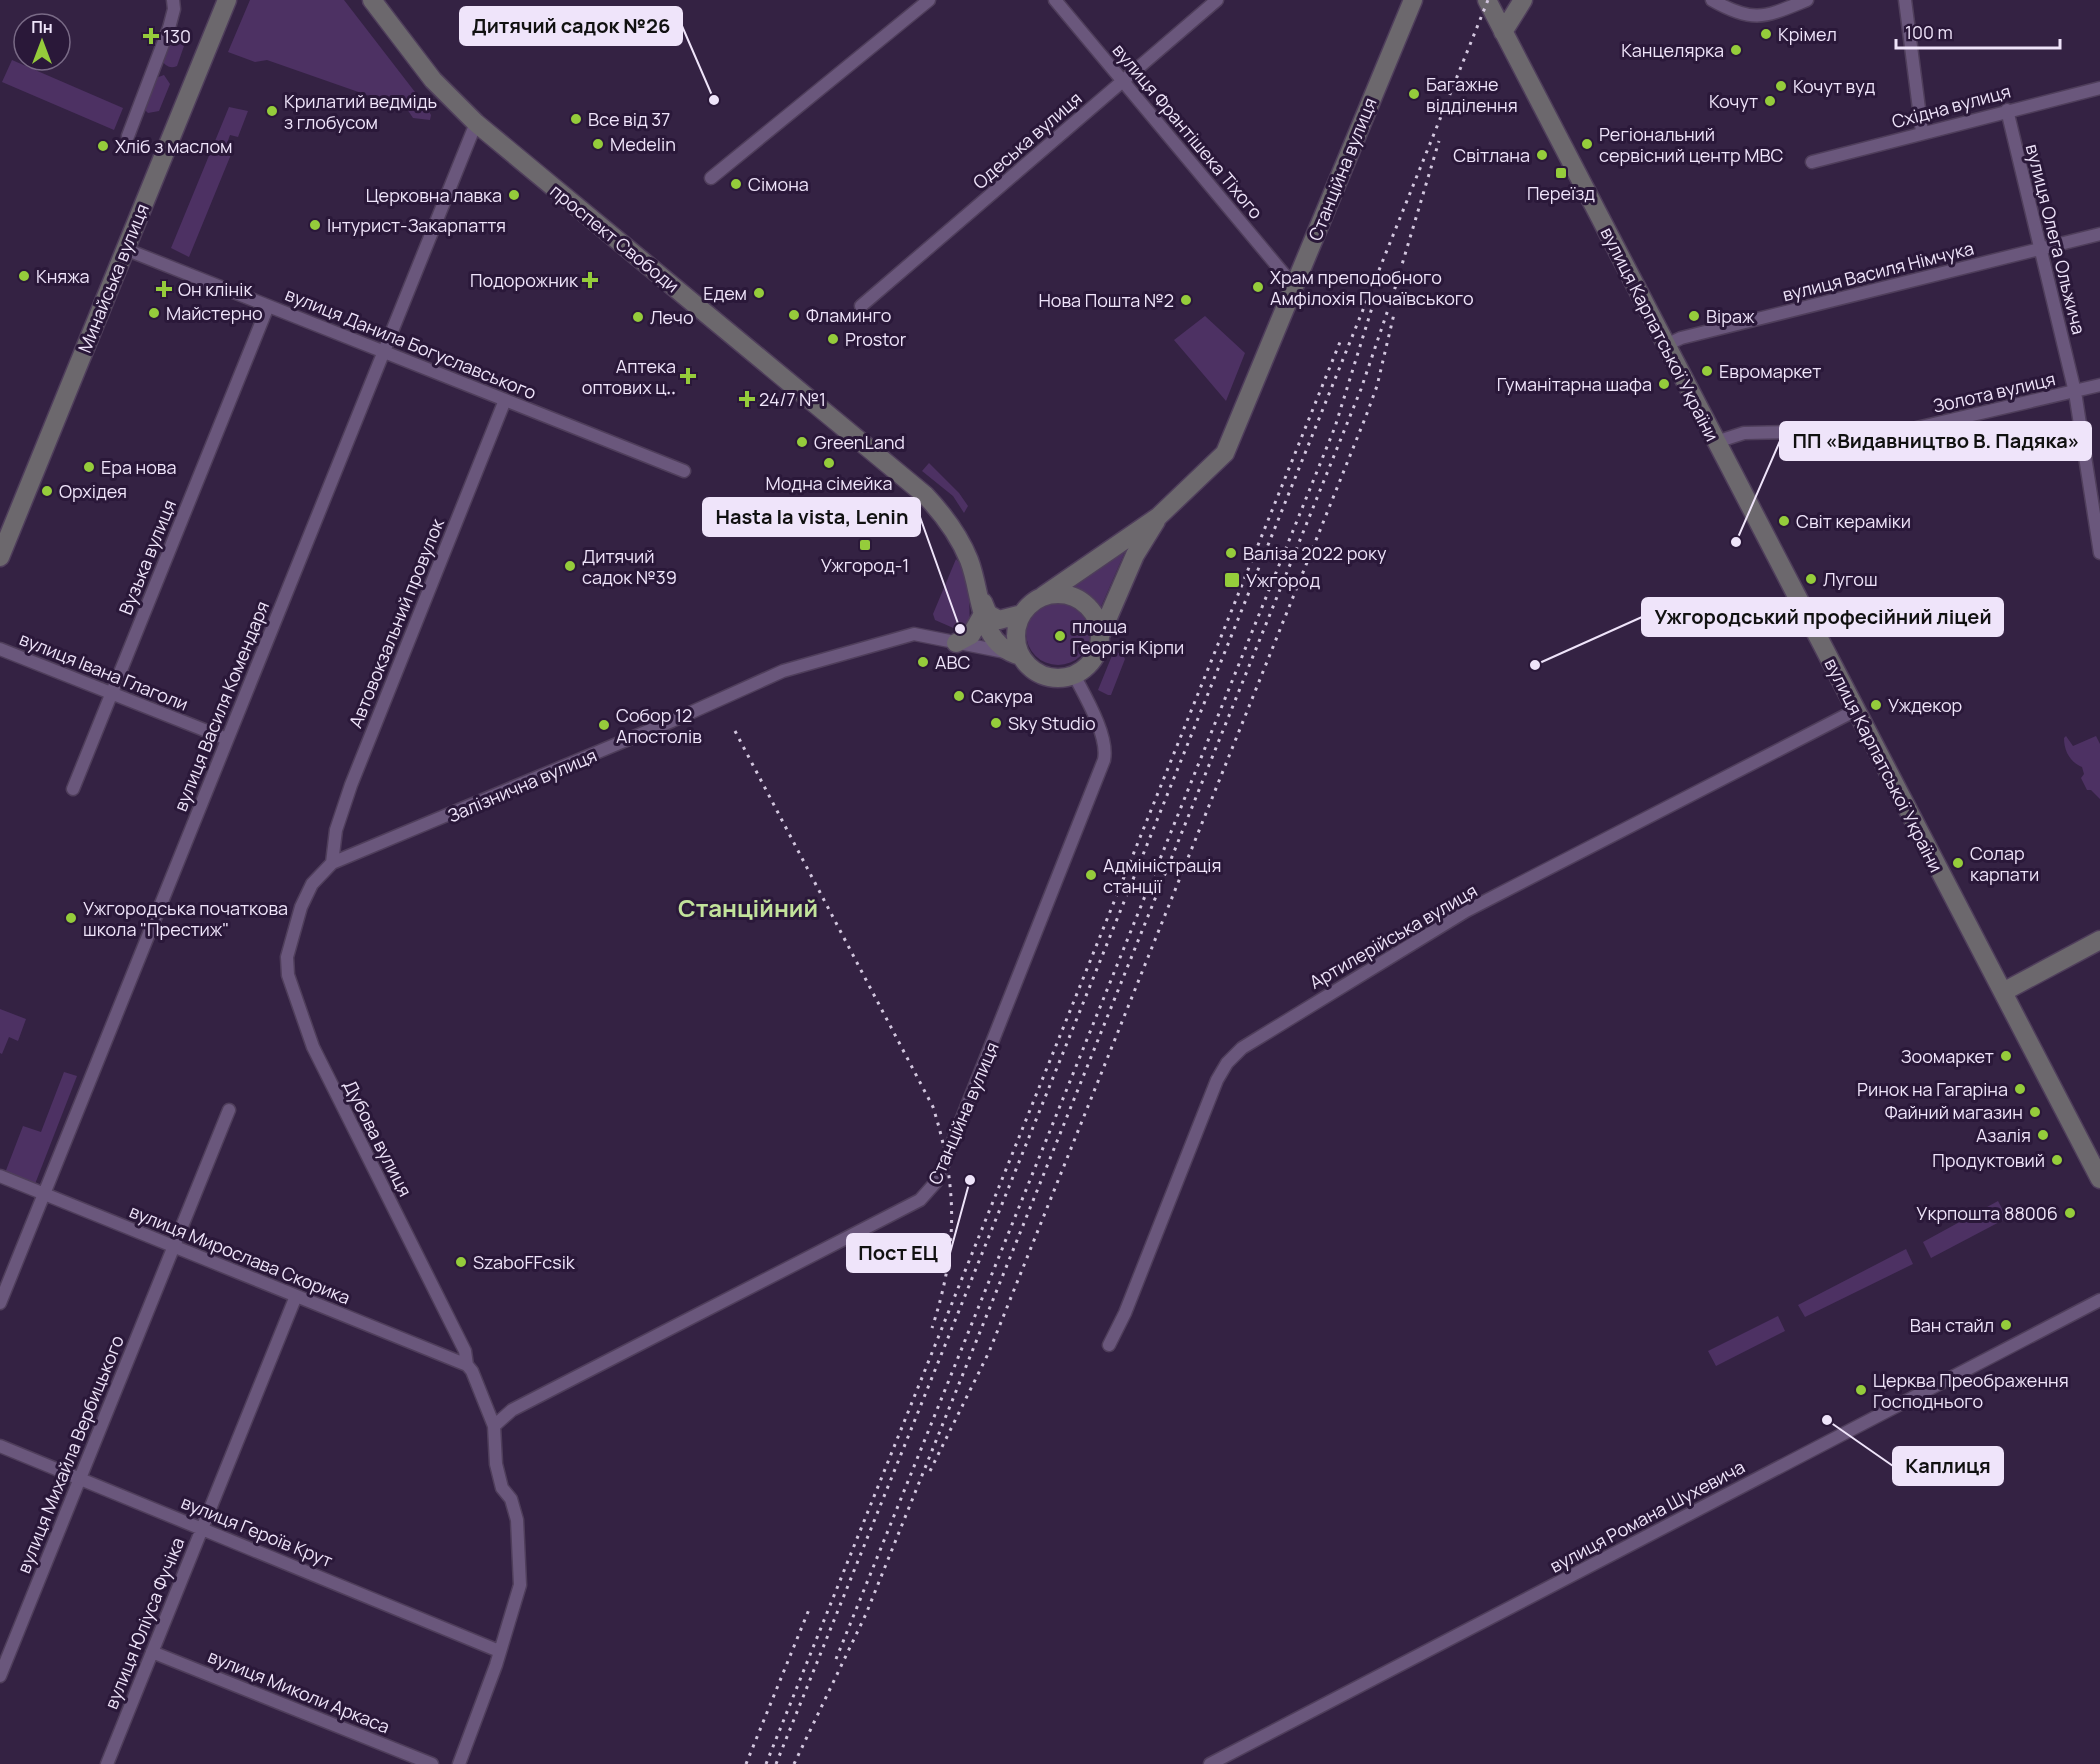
<svg xmlns="http://www.w3.org/2000/svg" width="2100" height="1764" viewBox="0 0 2100 1764" font-family="Manrope,sans-serif">
	<style>
		.green { fill: #4d3163 }
		.lines { fill: none; stroke-linecap: round; stroke-linejoin: round }
		.street-casing { stroke: #4f3e5b; stroke-width: 15 }
		.secondary-casing { stroke: #4f3e5b; stroke-width: 21 }
		.street { stroke: #6a577c; stroke-width: 12 }
		.secondary { stroke: #6c686d; stroke-width: 18 }
		.rail { stroke: #d2c6de; stroke-width: 3; stroke-dasharray: 3 6; stroke-linecap: butt }
		.poi-dot { fill: #95cc3b; stroke: #2a1839; stroke-width: 2 }
		.labels { text-anchor: middle; dominant-baseline: central; stroke-width: 6; stroke-linejoin: round; paint-order: stroke }
		.poi-label { font-size: 18px; fill: #efe4fa; stroke: #2a1839; text-anchor: start }
		.street-label { font-size: 18px; fill: #efe4fa; stroke: #2a1839 }
		.district-label { font-size: 24px; font-weight: bold; fill: #c2e29b; stroke: #2a1839 }
		.leader { fill: none; stroke: #efe4fa; stroke-width: 2 }
		.callout-dot { fill: #efe4fa; stroke: #2a1839; stroke-width: 2 }
		.callout { fill: #efe4fa; stroke: #efe4fa; stroke-width: 2 }
		.callout-label { font-size: 20px; text-anchor: middle; font-weight: bold; fill: #111 }
	</style>
	<rect width="100%" height="100%" fill="#342243"/>
	<path class="green" d="M250,0H344L425,105L431,115L430,120L413,118L407,109L267,60L255,62L228,52Z
		M170,38L180,40L184,46L177,66C170,69 166,66 161,60Z
		M12,60L123,108L114,130L2,82Z
		M164,75L170,84L159,111L148,113L144,109L153,79Z
		M229,107L248,111L238,137L230,135L225,149L232,152L189,257L171,248Z
		M1205,316L1245,353L1226,401L1174,340Z
		M929,463L959,493L968,506L964,513L953,496L922,471Z
		M1122,551L1124,554L1100,609L1088,595L1073,588L1074,585Z
		M956,559C971,572 969,604 970,623L958,630L935,620L933,614Z
		M1026 633a32 32 0 1 1 64 0a32 32 0 1 1-64 0Z
		M1117,652L1123,655L1125,659L1111,695H1108L1098,690L1113,653Z
		M2066,736L2073,746L2096,736L2100,744V799L2091,790H2087L2081,778L2084,774L2082,767C2070,762 2064,751 2064,738Z
		M0,1009L26,1019L18,1041L9,1037L2,1054L0,1053Z
		M64,1072L77,1076L35,1184L5,1173L23,1126L41,1132Z
		M1998,1201L2007,1218L1931,1258L1923,1242Z
		M1906,1249L1913,1264L1805,1317L1798,1305Z
		M1778,1316L1785,1331L1716,1366L1708,1351Z"/>
	<g class="lines">
		<defs>
			<path id="street" d="M1055,0L1294,286
				M1712,0C1754,24 1765,17 1807,0
				M1905,0L1922,132
				M2007,110L2075,392L2100,553
				M128,136L169,28L174,9L173,0
				M1812,162L2100,88
				M711,178L929,0
				M125,249L684,471
				M861,306L1217,0
				M1666,345L1681,338L2100,234
				M1716,442L1744,433L1908,430L2100,385
				M0,649L227,739
				M73,789L268,306
				M332,863L336,830L351,785L505,400
				M0,1176L467,1365
				M0,1303L476,123
				M1109,1345L1125,1313L1217,1080L1227,1063L1242,1048L1466,911L1856,710
				M494,1426L512,1410L920,1200L936,1182L947,1156L1104,760C1109,736 1085,696 1074,675
				M0,1446L499,1651
				M152,1652L432,1764
				M0,1676L229,1110
				M107,1764L296,1296
				M459,1764L496,1665L520,1585L517,1520L511,1499L502,1488L496,1464L494,1426L472,1371L467,1365L465,1351L313,1047L288,975L287,957L301,907L312,884L332,863L672,721L783,671L914,634L1005,652
				M1210,1764L2100,1300"/>
			<path id="secondary" d="M372,0L433,80L476,123L925,495C944,515 959,535 969,560C983,596 977,645 1021,656
				M1487,0L2100,1179
				M1503,32L1523,0
				M0,557L227,0
				M1016 636a42 42 0 1 1 84 0a42 42 0 1 1-84 0Z
				M1043,596L1158,517L1225,453L1413,0
				M983,602L988,614L999,620L1022,614
				M1100,636L1135,555L1156,521
				M956,643L971,635L983,614
				M2003,992L2100,940"/>
		</defs>
		<use href="#street" class="street-casing"/>
		<use href="#secondary" class="secondary-casing"/>
		<use href="#street" class="street"/>
		<use href="#secondary" class="secondary"/>
		<path class="rail" d="M735,731L933,1107C958,1186 958,1249 932,1328
			M930,1471L989,1352L1366,416L1377,386L1394,314
			M836,1659L1335,427L1375,298
			M746,1764L810,1607
			M766,1764L1340,342
			M776,1764L1488,0
			M794,1764L866,1614L1361,389L1392,298L1439,141"/>
	</g>
	<g class="poi-dot">
		<circle cx="1766" cy="34" r="6"/>
		<path d="M148 27h6v6h6v6h-6v6h-6v-6h-6v-6h6z"/>
		<circle cx="1736" cy="50" r="6"/>
		<circle cx="1781" cy="86" r="6"/>
		<circle cx="1414" cy="94" r="6"/>
		<circle cx="1770" cy="101" r="6"/>
		<circle cx="272" cy="111" r="6"/>
		<circle cx="576" cy="119" r="6"/>
		<circle cx="598" cy="144" r="6"/>
		<circle cx="1587" cy="144" r="6"/>
		<circle cx="103" cy="146" r="6"/>
		<circle cx="1542" cy="155" r="6"/>
		<rect x="1555" y="167" width="12" height="12" rx="3"/>
		<circle cx="736" cy="184" r="6"/>
		<circle cx="514" cy="195" r="6"/>
		<circle cx="315" cy="225" r="6"/>
		<circle cx="24" cy="276" r="6"/>
		<path d="M587 271h6v6h6v6h-6v6h-6v-6h-6v-6h6z"/>
		<circle cx="1258" cy="287" r="6"/>
		<path d="M161 280h6v6h6v6h-6v6h-6v-6h-6v-6h6z"/>
		<circle cx="759" cy="293" r="6"/>
		<circle cx="1186" cy="300" r="6"/>
		<circle cx="154" cy="313" r="6"/>
		<circle cx="794" cy="315" r="6"/>
		<circle cx="1694" cy="316" r="6"/>
		<circle cx="638" cy="317" r="6"/>
		<circle cx="833" cy="339" r="6"/>
		<circle cx="1707" cy="371" r="6"/>
		<path d="M685 367h6v6h6v6h-6v6h-6v-6h-6v-6h6z"/>
		<circle cx="1664" cy="384" r="6"/>
		<path d="M744 390h6v6h6v6h-6v6h-6v-6h-6v-6h6z"/>
		<circle cx="802" cy="442" r="6"/>
		<circle cx="829" cy="463" r="6"/>
		<circle cx="89" cy="467" r="6"/>
		<circle cx="47" cy="491" r="6"/>
		<circle cx="1784" cy="521" r="6"/>
		<rect x="859" y="539" width="12" height="12" rx="3"/>
		<circle cx="1231" cy="553" r="6"/>
		<circle cx="570" cy="566" r="6"/>
		<circle cx="1811" cy="579" r="6"/>
		<rect x="1224" y="572" width="16" height="16" rx="3"/>
		<circle cx="1060" cy="636" r="6"/>
		<circle cx="923" cy="662" r="6"/>
		<circle cx="959" cy="696" r="6"/>
		<circle cx="1876" cy="705" r="6"/>
		<circle cx="996" cy="723" r="6"/>
		<circle cx="604" cy="725" r="6"/>
		<circle cx="1958" cy="863" r="6"/>
		<circle cx="1091" cy="875" r="6"/>
		<circle cx="71" cy="918" r="6"/>
		<circle cx="2006" cy="1056" r="6"/>
		<circle cx="2020" cy="1089" r="6"/>
		<circle cx="2035" cy="1112" r="6"/>
		<circle cx="2043" cy="1135" r="6"/>
		<circle cx="2057" cy="1160" r="6"/>
		<circle cx="2070" cy="1213" r="6"/>
		<circle cx="461" cy="1262" r="6"/>
		<circle cx="2006" cy="1325" r="6"/>
		<circle cx="1861" cy="1390" r="6"/>
	</g>
	<g class="labels">
		<g class="poi-label">
			<text x="1778" y="34">Крімел</text>
			<text x="163" y="36">130</text>
			<text x="1724" y="50" text-anchor="end">Канцелярка</text>
			<text x="1426" y="84">Багажне<tspan x="1426" dy="21">відділення</tspan></text>
			<text x="1793" y="86">Кочут вуд</text>
			<text x="284" y="101">Крилатий ведмідь<tspan x="284" dy="21">з глобусом</tspan></text>
			<text x="1758" y="101" text-anchor="end">Кочут</text>
			<text x="588" y="119">Все від 37</text>
			<text x="1599" y="134">Регіональний<tspan x="1599" dy="21">сервісний центр МВС</tspan></text>
			<text x="610" y="144">Medelin</text>
			<text x="115" y="146">Хліб з маслом</text>
			<text x="1530" y="155" text-anchor="end">Світлана</text>
			<text x="748" y="184">Сімона</text>
			<text x="1561" y="193" text-anchor="middle">Переїзд</text>
			<text x="502" y="195" text-anchor="end">Церковна лавка</text>
			<text x="327" y="225">Інтурист-Закарпаття</text>
			<text x="36" y="276">Княжа</text>
			<text x="1270" y="277">Храм преподобного<tspan x="1270" dy="21">Амфілохія Почаївського</tspan></text>
			<text x="578" y="280" text-anchor="end">Подорожник</text>
			<text x="178" y="289">Он клінік</text>
			<text x="747" y="293" text-anchor="end">Едем</text>
			<text x="1174" y="300" text-anchor="end">Нова Пошта №2</text>
			<text x="166" y="313">Майстерно</text>
			<text x="806" y="315">Фламинго</text>
			<text x="1706" y="316">Віраж</text>
			<text x="650" y="317">Лечо</text>
			<text x="845" y="339">Prostor</text>
			<text x="676" y="366" text-anchor="end">Аптека<tspan x="676" dy="21">оптових ц‥</tspan></text>
			<text x="1719" y="371">Евромаркет</text>
			<text x="1652" y="384" text-anchor="end">Гуманітарна шафа</text>
			<text x="759" y="399">24/7 №1</text>
			<text x="814" y="442">GreenLand</text>
			<text x="101" y="467">Ера нова</text>
			<text x="829" y="483" text-anchor="middle">Модна сімейка</text>
			<text x="59" y="491">Орхідея</text>
			<text x="1796" y="521">Світ кераміки</text>
			<text x="1243" y="553">Валіза 2022 року</text>
			<text x="582" y="556">Дитячий<tspan x="582" dy="21">садок №39</tspan></text>
			<text x="865" y="565" text-anchor="middle">Ужгород-1</text>
			<text x="1823" y="579">Лугош</text>
			<text x="1246" y="580">Ужгород</text>
			<text x="1072" y="626">площа<tspan x="1072" dy="21">Георгія Кірпи</tspan></text>
			<text x="935" y="662">ABC</text>
			<text x="971" y="696">Сакура</text>
			<text x="1888" y="705">Уждекор</text>
			<text x="616" y="715">Собор 12<tspan x="616" dy="21">Апостолів</tspan></text>
			<text x="1008" y="723">Sky Studio</text>
			<text x="1970" y="853">Солар<tspan x="1970" dy="21">карпати</tspan></text>
			<text x="1103" y="865">Адміністрація<tspan x="1103" dy="21">станції</tspan></text>
			<text x="83" y="908">Ужгородська початкова<tspan x="83" dy="21">школа "Престиж"</tspan></text>
			<text x="1994" y="1056" text-anchor="end">Зоомаркет</text>
			<text x="2008" y="1089" text-anchor="end">Ринок на Гагаріна</text>
			<text x="2023" y="1112" text-anchor="end">Файний магазин</text>
			<text x="2031" y="1135" text-anchor="end">Азалія</text>
			<text x="2045" y="1160" text-anchor="end">Продуктовий</text>
			<text x="2058" y="1213" text-anchor="end">Укрпошта 88006</text>
			<text x="473" y="1262">SzaboFFcsik</text>
			<text x="1994" y="1325" text-anchor="end">Ван стайл</text>
			<text x="1873" y="1380">Церква Преображення<tspan x="1873" dy="21">Господнього</tspan></text>
		</g>
		<g class="street-label">
			<text transform="translate(1951 106) rotate(-15)">Східна вулиця</text>
			<text transform="translate(1188 131) rotate(50)">вулиця Франтішека Тіхого</text>
			<text transform="translate(1027 140) rotate(-41)">Одеська вулиця</text>
			<text transform="translate(1342 169) rotate(-68)">Станційна вулиця</text>
			<text transform="translate(615 238) rotate(39)">проспект Свободи</text>
			<text transform="translate(2056 239) rotate(76)">вулиця Олега Ольжича</text>
			<text transform="translate(1878 271) rotate(-14)">вулиця Василя Німчука</text>
			<text transform="translate(113 278) rotate(-68)">Минайська вулиця</text>
			<text transform="translate(1660 334) rotate(63)">вулиця Карпатської України</text>
			<text transform="translate(411 343) rotate(22)">вулиця Данила Богуславського</text>
			<text transform="translate(1994 392) rotate(-13)">Золота вулиця</text>
			<text transform="translate(147 557) rotate(-68)">Вузька вулиця</text>
			<text transform="translate(396 623) rotate(-68)">Автовокзальний провулок</text>
			<text transform="translate(104 671) rotate(22)">вулиця Івана Глаголи</text>
			<text transform="translate(221 706) rotate(-68)">вулиця Василя Комендаря</text>
			<text transform="translate(1884 765) rotate(63)">вулиця Карпатської України</text>
			<text transform="translate(522 785) rotate(-23)">Залізнична вулиця</text>
			<text transform="translate(1393 936) rotate(-30)">Артилерійська вулиця</text>
			<text transform="translate(963 1113) rotate(-67)">Станційна вулиця</text>
			<text transform="translate(378 1138) rotate(63)">Дубова вулиця</text>
			<text transform="translate(240 1254) rotate(22)">вулиця Мирослава Скорика</text>
			<text transform="translate(70 1454) rotate(-68)">вулиця Михайла Вербицького</text>
			<text transform="translate(1647 1516) rotate(-28)">вулиця Романа Шухевича</text>
			<text transform="translate(257 1531) rotate(22)">вулиця Героїв Крут</text>
			<text transform="translate(144 1623) rotate(-68)">вулиця Юліуса Фучіка</text>
			<text transform="translate(299 1691) rotate(22)">вулиця Миколи Аркаса</text>
		</g>
		<g class="district-label">
			<text x="748" y="907">Станційний</text>
		</g>
	</g>
	<path class="leader" d="M714 100L682 26M1736 542L1780 441M960 629L920 517M1535 665L1642 617M970 1180L950 1253M1827 1420L1893 1466"/>
	<g class="callout-dot">
		<circle cx="714" cy="100" r="6"/>
		<circle cx="1736" cy="542" r="6"/>
		<circle cx="960" cy="629" r="6"/>
		<circle cx="1535" cy="665" r="6"/>
		<circle cx="970" cy="1180" r="6"/>
		<circle cx="1827" cy="1420" r="6"/>
	</g>
	<g class="callout">
		<rect x="460" y="7" width="222" height="38" rx="6"/>
		<rect x="1780" y="422" width="311" height="38" rx="6"/>
		<rect x="703" y="498" width="217" height="38" rx="6"/>
		<rect x="1642" y="598" width="361" height="38" rx="6"/>
		<rect x="847" y="1234" width="103" height="38" rx="6"/>
		<rect x="1893" y="1447" width="110" height="38" rx="6"/>
	</g>
	<g class="callout-label">
		<text x="571" y="33">Дитячий садок №26</text>
		<text x="1936" y="448">ПП «Видавництво В. Падяка»</text>
		<text x="812" y="524">Hasta la vista, Lenin</text>
		<text x="1823" y="624">Ужгородський професійний ліцей</text>
		<text x="898" y="1260">Пост ЕЦ</text>
		<text x="1948" y="1473">Каплиця</text>
	</g>
	<g transform="translate(42 42)"><circle r="28" fill="#2a1839" stroke="#796a86" stroke-width="1.5"/>
	<path d="M0-4.5L10 22L0 15L-10 22Z" fill="#95cc3b"/>
	<text y="-9" font-size="16" font-weight="bold" text-anchor="middle" fill="#efe4fa">Пн</text>
	</g>
	<path d="M1896 39v9h164v-9" fill="none" stroke="#efe4fa" stroke-width="3"/>
	<text x="1905" y="39" font-size="18" fill="#efe4fa" stroke="#2a1839" stroke-width="4.5" paint-order="stroke">100 m</text>
</svg>
